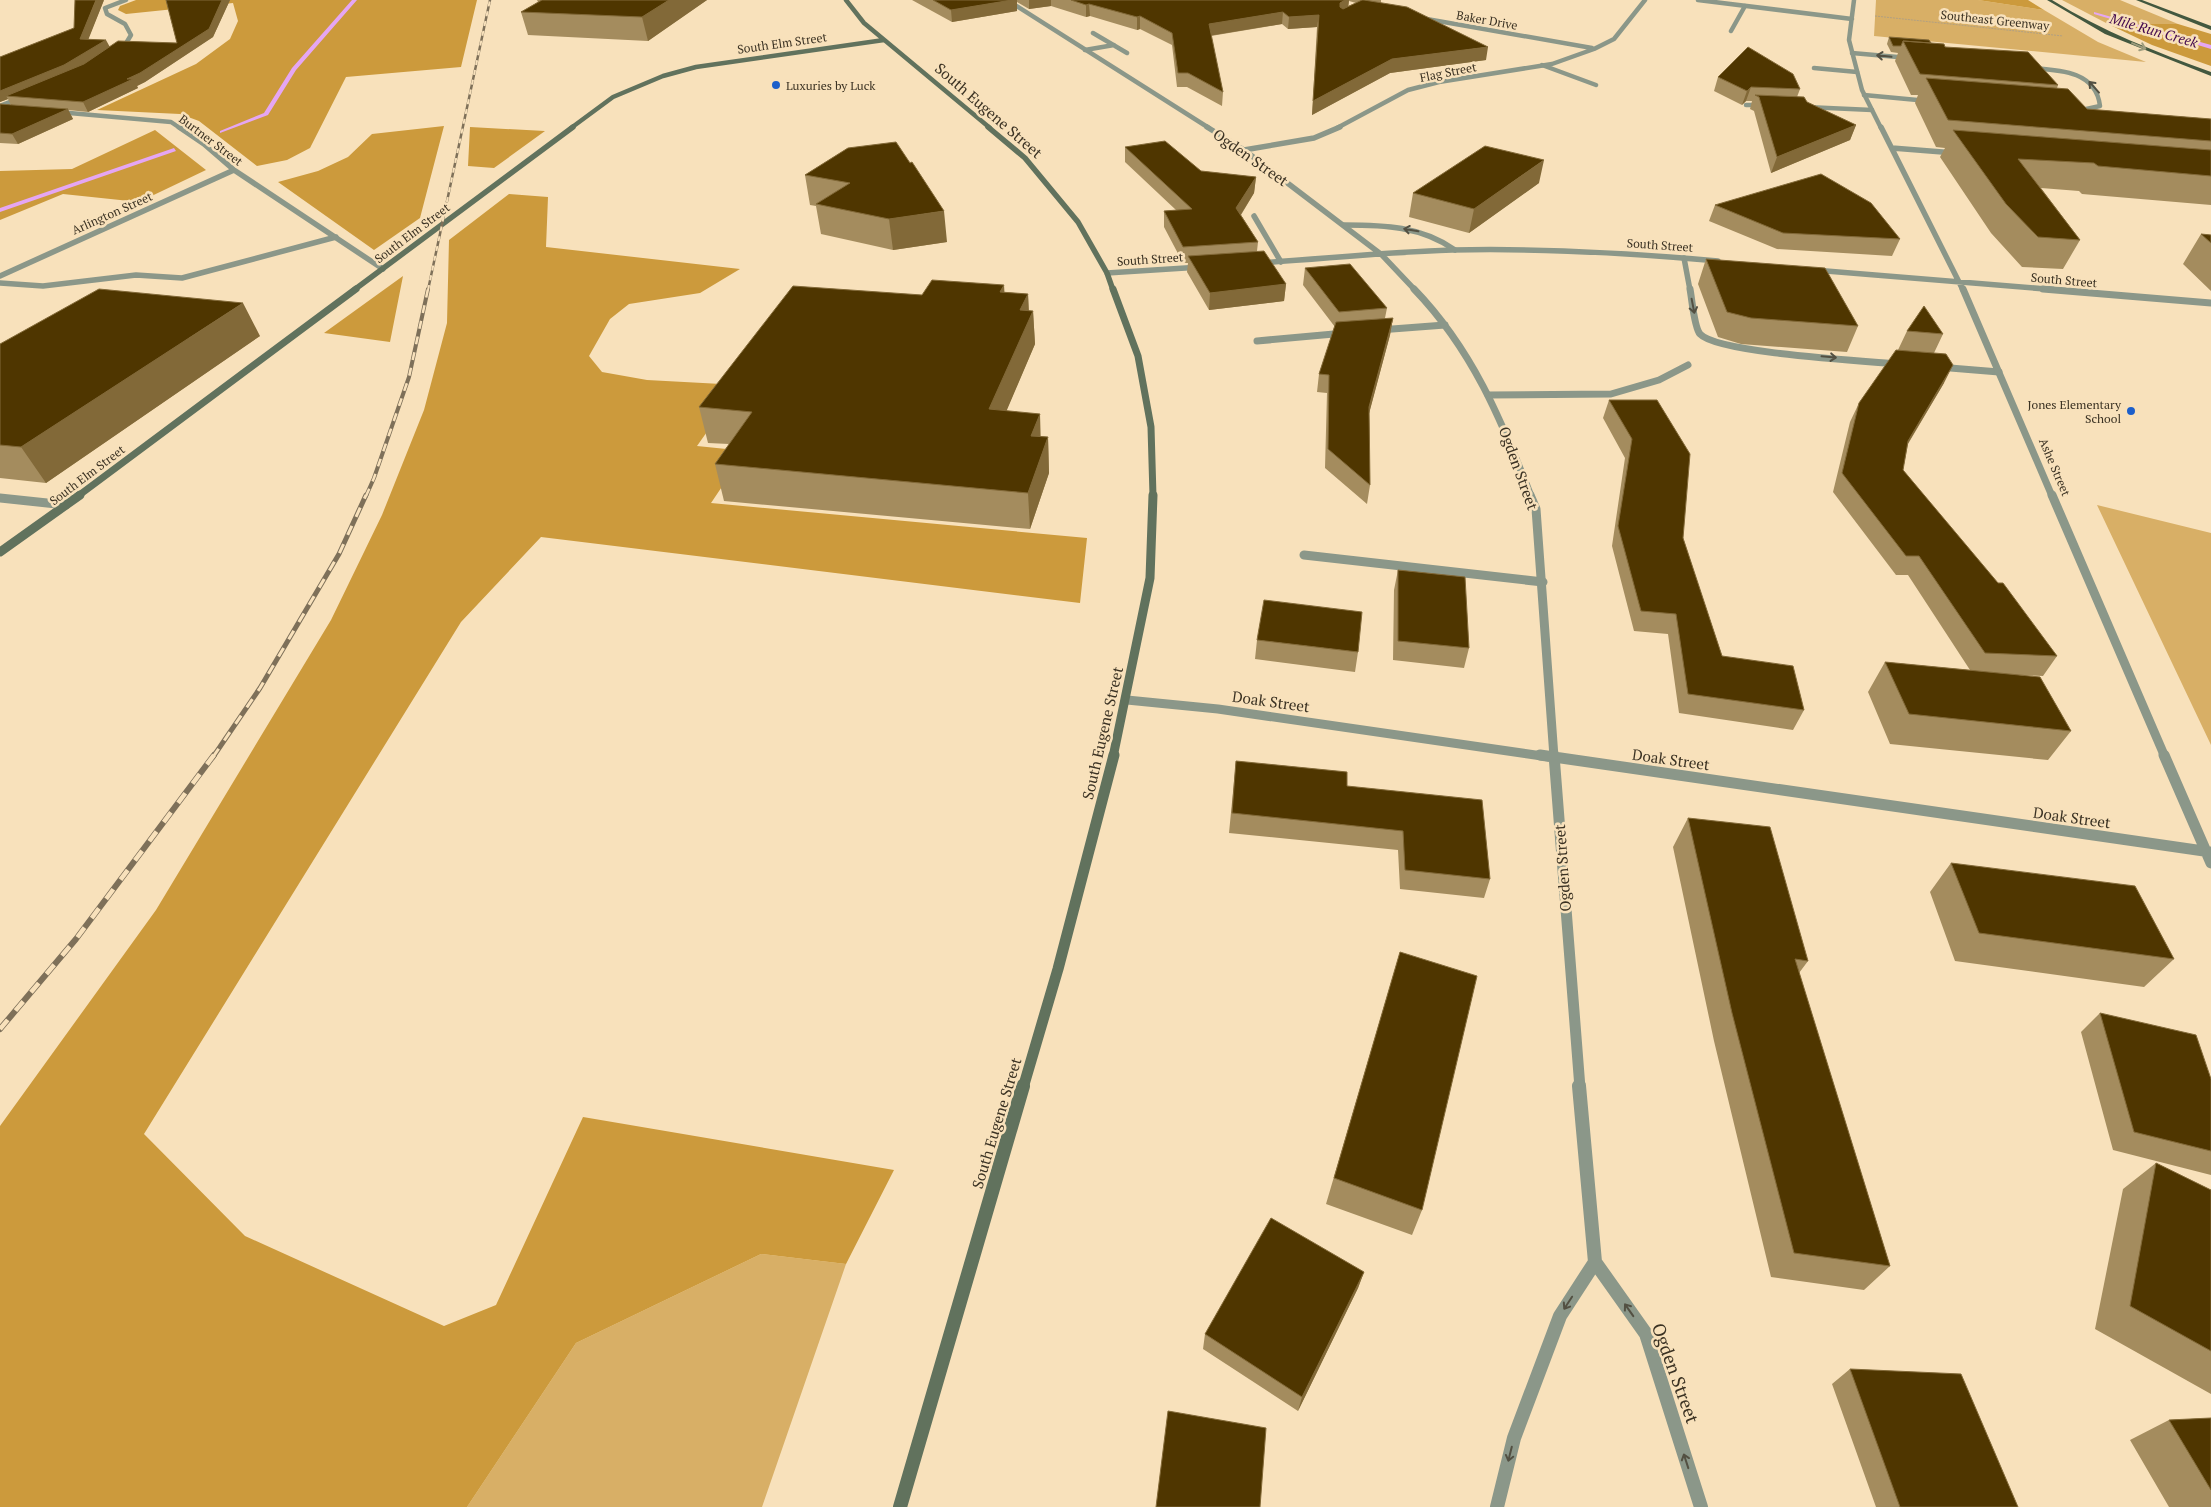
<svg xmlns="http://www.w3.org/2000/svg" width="2211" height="1507" viewBox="0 0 2211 1507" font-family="'PT Serif',serif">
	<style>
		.green { fill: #d8af66 }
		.forest { fill: #cc9a3c }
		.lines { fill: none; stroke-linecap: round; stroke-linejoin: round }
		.stream { fill: #e5a6f3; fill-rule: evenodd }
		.path { stroke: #b1a082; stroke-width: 1; stroke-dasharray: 2 1; stroke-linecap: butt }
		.lane-far3 { stroke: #8b9789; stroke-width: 4.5 }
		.lane-far2 { stroke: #8b9789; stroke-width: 5.5 }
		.lane-far1 { stroke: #8b9789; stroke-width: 7 }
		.lane { stroke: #8b9789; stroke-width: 9 }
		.street-far5 { stroke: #8b9789; stroke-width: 4.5 }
		.street-far4 { stroke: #8b9789; stroke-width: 5.5 }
		.street-far3 { stroke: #8b9789; stroke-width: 7 }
		.street-far2 { stroke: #8b9789; stroke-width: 9 }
		.street-far1 { stroke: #8b9789; stroke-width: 11 }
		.street { stroke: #8b9789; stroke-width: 14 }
		.secondary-far5 { stroke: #61725d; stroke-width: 4.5 }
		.secondary-far4 { stroke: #61725d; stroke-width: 5.5 }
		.secondary-far3 { stroke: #61725d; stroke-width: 7 }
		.secondary-far2 { stroke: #61725d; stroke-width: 9 }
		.secondary-far1 { stroke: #61725d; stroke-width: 11 }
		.secondary { stroke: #61725d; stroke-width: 14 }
		.primary { fill: #43583f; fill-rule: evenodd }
		.rail-far3-casing { stroke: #7e7059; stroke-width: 2.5 }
		.rail-far2-casing { stroke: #7e7059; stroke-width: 4 }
		.rail-far1-casing { stroke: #7e7059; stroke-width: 5 }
		.rail-casing { stroke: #7e7059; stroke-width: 6 }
		.rail-far3 { stroke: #f8e1bb; stroke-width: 2; stroke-dasharray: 5; stroke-linecap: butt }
		.rail-far2 { stroke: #f8e1bb; stroke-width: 2.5; stroke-dasharray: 8; stroke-linecap: butt }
		.rail-far1 { stroke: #f8e1bb; stroke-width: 3; stroke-dasharray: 10; stroke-linecap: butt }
		.rail { stroke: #f8e1bb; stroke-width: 4.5; stroke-dasharray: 12; stroke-linecap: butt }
		.wall { fill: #a48c5e; fill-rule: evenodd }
		.shaded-wall { fill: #826938 }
		.building { fill: #4f3600; stroke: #826938 }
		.oneway { stroke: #9e9c7d }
		.oneway2 { stroke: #535042 }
		.poi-dot { fill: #1d5fca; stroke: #f8e1bb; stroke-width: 2 }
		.labels { text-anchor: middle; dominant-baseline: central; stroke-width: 5; stroke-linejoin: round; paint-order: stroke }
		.far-street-label { font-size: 12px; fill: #3b3223; stroke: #f8e1bb }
		.far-poi-label { font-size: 12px; fill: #3b3223; stroke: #f8e1bb; text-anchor: start }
		.far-water-label { font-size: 14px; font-style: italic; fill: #440a4f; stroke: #f8e1bb }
		.street-label { font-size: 15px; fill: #3b3223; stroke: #f8e1bb }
		.near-street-label { font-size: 18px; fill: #3b3223; stroke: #f8e1bb }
	</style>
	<rect width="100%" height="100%" fill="#f8e1bb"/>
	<path class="green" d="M1876,0H1978L2044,10L2098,42L2146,62L1874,36Z
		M2062,0H2120L2178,24H2108Z
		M2097,505L2211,533V745Z
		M761,1254L846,1264L762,1507H467L576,1343Z"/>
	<path class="forest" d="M136,0H477L461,67L346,77L310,148L287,160L257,166L199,121L180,114L97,110L196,64L230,39L238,21L233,3L126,14L118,10L120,6Z
		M1978,0H2028L2044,10Z
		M2108,24H2178L2211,34V66L2152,45Z
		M444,126L420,218L374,250L278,182L318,171L348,157L372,134Z
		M470,127L545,131L494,168L468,166Z
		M155,130L206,170L139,202L63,194L0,220V171L72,169Z
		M509,194L548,197L546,247L740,269L700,293L629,304L610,319L589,356L602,372L647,380L740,385L697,446L746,451L711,503L1087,538L1080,603L541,537L461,622L144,1134L245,1236L444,1326L496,1305L583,1117L894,1170L846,1264L761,1254L576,1343L467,1507H0V1126L156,910L331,620L382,515L424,410L447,323L449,240Z
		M403,276L390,342L324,333Z"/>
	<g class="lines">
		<path class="stream" d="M352,0H357L296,70L268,115L220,133V131L264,113L292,68Z
			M2094,12L2211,45V49L2094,14Z
			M174,148L176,151L0,212V208Z"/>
		<path class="path" d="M1875,16L2063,36"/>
		<path class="lane-far3" d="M1731,31L1745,6
			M1093,33L1127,53
			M1085,50L1114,45
			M1852,53L1909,58
			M1542,65L1596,85
			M1814,68L1857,72
			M2031,68C2060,70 2096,71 2100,106L2077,111
			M1864,95L1928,101
			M1746,105H1764
			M1806,107L1872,110"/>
		<path class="lane-far2" d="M1254,216L1281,262
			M1344,225C1384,225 1421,226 1455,250
			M1684,258L1690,290
			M0,283L43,286L136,275L182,278L336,237"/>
		<path class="lane-far1" d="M1690,289C1692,299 1694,327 1700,334C1717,353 1865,361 1899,364
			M1379,330L1445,325
			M1257,341L1345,333
			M1938,367L1999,372
			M1488,395L1611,394L1659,380L1688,365"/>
		<path class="lane" d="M1304,555L1543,582"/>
		<path class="street-far5" d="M1007,0L1209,128
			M1698,0L1852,19
			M1854,0L1849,40L1862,90L1881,128
			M1421,18L1592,48
			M118,51L125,45L131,35L125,24L107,14L105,8L126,0
			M0,106L22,97
			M58,112L171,122L180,128
			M1337,128L1408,90L1439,82L1552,64L1594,49L1614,39L1645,0"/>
		<path class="street-far4" d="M179,127L204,144L234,170L383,269
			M1207,127L1244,150L1382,255L1415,290
			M1881,127L1963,290
			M1892,148L1955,153
			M1244,150L1314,138L1340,127
			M1258,263C1322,259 1387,252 1452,250C1541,248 1630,253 1718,261
			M1814,270L2058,290
			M1107,273L1201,267
			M0,276L234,170"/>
		<path class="street-far3" d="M1414,289C1472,349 1501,419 1531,496
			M1963,289L2052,496
			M2043,289L2211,303"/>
		<path class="street-far2" d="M1530,495L1536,509L1554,757
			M2052,495L2165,757
			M0,498L66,505
			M1127,700L1218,709L1549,757"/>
		<path class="street-far1" d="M1540,755L2211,852
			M1554,755L1580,1088
			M2164,755L2211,863"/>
		<path class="street" d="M1579,1086L1595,1262L1646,1334L1701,1507
			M1497,1507L1514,1438L1560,1316L1595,1262"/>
		<path class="secondary-far5" d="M846,0L864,23L990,128
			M571,128L613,97L663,76L696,67L884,40"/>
		<path class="secondary-far4" d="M988,127L1025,158L1078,222L1107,273L1113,290
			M354,290L573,127"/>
		<path class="secondary-far3" d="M1113,289L1138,356L1151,427L1153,496
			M78,496L356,289"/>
		<path class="secondary-far2" d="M0,552L80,495
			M1113,757L1150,578L1153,495"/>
		<path class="secondary-far1" d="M1023,1088L1058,969L1114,755"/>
		<path class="secondary" d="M900,1507L1023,1086"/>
		<path class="primary" d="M2047,0H2052C2102,31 2156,52 2211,72V76L2105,34Z
			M2136,0H2142L2211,26V30Z"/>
		<defs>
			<path id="rail-far3" d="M428,290L490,0"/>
			<path id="rail-far2" d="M366,496L374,478L409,377L428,289"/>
			<path id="rail-far1" d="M213,757L260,688L339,554L366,495"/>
			<path id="rail" d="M0,1029L76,939L214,755"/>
		</defs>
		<use href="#rail-far3" class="rail-far3-casing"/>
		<use href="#rail-far2" class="rail-far2-casing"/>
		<use href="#rail-far1" class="rail-far1-casing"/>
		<use href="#rail" class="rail-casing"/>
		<use href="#rail-far3" class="rail-far3"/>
		<use href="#rail-far2" class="rail-far2"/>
		<use href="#rail-far1" class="rail-far1"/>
		<use href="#rail" class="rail"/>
	</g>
	<path class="wall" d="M104,0L88,39L109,47L177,43L166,0H230L213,37L145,82L137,86L138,88L88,112L68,110L73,119L18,144L0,143V104L11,105L8,99L0,102V57L74,28Z
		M537,0H707L648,41L528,35L521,12L538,2Z
		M912,0H1381V3L1486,60L1390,73L1312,115L1317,27L1288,29L1282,24L1211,36L1223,92L1222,106L1187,87H1177L1172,45L1140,29L1137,30L1090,16L1086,17L1051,6L1029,9L1017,2V11L952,22ZM1349,1L1356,3L1348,6Z
		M1889,37L1931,43L1945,47L2058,85L2057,88L2087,109L2211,119V205L2082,194L2079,191L2041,188L2080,240L2063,269L2022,267L1991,233L1940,157L1945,148L1936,147L1915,103L1918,95H1911L1895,61L1898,53L1891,52L1887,44Z
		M1718,77L1800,89L1797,97L1807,102L1856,125L1850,140L1771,173L1754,111L1750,109L1752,101H1746L1742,105L1714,91Z
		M1125,147L1201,171L1256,177L1254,193L1241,215L1258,242L1257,251L1286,284L1284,301L1209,310L1187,272L1188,263H1183L1164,227V211L1176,210L1125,162Z
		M848,148L947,242L893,250L821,234L816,206L810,205L805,175Z
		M1539,183L1469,233L1409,217L1413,193Z
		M1715,205L1900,239L1892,256L1777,249L1709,221Z
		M2201,234L2211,235V291L2183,264Z
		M1706,259L1858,326L1847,352L1741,344L1718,337L1698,284Z
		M1305,268L1387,308L1385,318H1393L1390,335L1369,413L1370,485L1367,504L1325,468L1327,393L1317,392L1319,374L1335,327L1303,285Z
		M1004,292L1028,294L1029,311H1033L1035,344L1006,411L1040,414V436L1048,437L1049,473L1030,529L724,501L715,464L729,444L708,443L699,407L922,295Z
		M1907,331L1943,334L1934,353L1944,383L1908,444L1903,470L2057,656L2043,676L2016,675L2071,731L2048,760L1890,744L1868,692L1885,662L1970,670L1908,575H1896L1833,492L1850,422L1859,403L1898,350Z
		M260,336L46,483L0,478V344Z
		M1609,400H1657L1683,538L1722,656L1804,710L1793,730L1679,713L1668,634L1634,631L1612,546L1625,458L1603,418Z
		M1398,570L1469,648L1464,668L1393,660L1394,590Z
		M1257,640L1358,652L1355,672L1255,659Z
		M1236,761L1347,786L1490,879L1484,898L1400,889L1398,850L1229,833Z
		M1688,818L1808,961L1799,973L1890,1266L1864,1290L1771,1277L1714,1041L1673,847Z
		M1951,863L2174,959L2144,987L1955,961L1930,892Z
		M1400,952L1422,1210L1412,1235L1326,1204Z
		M2100,1013L2211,1079V1175L2113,1150L2081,1032Z
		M2156,1163L2211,1190V1394L2095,1329L2123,1189Z
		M1364,1272L1358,1288L1298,1411L1203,1349L1205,1334Z
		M1850,1369L2018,1507H1876L1832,1384Z
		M2211,1418V1507H2169L2130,1440L2169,1420Z"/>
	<path class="shaded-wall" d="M96,0H104L85,48L80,39Z
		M222,0H230L213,37L145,82L137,86L138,88L88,112L83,102L127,79L209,29Z
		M669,0H707L648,41L642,17Z
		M1012,0H1017V11L952,22L951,10Z
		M1029,0H1051V6L1029,9Z
		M1345,0H1349L1348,10L1338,15L1340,3Z
		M1089,4L1090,16L1086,17V5Z
		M1283,12L1282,24L1208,36L1209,24Z
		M1319,15L1317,27L1288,29L1289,17Z
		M1140,16V29L1137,30V17Z
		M106,40L111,49L69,75L6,96L8,99L0,102V91Z
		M1488,47L1486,60L1390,73L1312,115L1313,101L1392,59Z
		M1751,87L1746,101L1742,105L1747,91Z
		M68,109L73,119L18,144L12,134Z
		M1856,125L1850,140L1771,173L1777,157Z
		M1544,160L1539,183L1469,233L1474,209Z
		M1256,177L1254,193L1235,224L1236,208Z
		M944,211L947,242L893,250L889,219Z
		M1286,284L1284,301L1209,310L1210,293Z
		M1004,285L1006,317L1000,292Z
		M1028,294L1029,320L1033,311L1035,344L992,445L989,409L1020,310Z
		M243,303L260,336L46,483L21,447Z
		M1393,318L1390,335L1366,425L1369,407Z
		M1953,365L1944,383L1898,460L1908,441Z
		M1040,414L1041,449L1031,436Z
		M1048,437L1049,473L1030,529L1028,493Z
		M1364,1272L1358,1288L1298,1411L1302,1397Z"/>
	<path class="building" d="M75,0H96L80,39L106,40L64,65L0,91V57L74,28Z
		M166,0H222L209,29L140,73L127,79H133L83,102L6,96L84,64L118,41L177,43Z
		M542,0H669L642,17L521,12Z
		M933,0H1012L951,10Z
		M1071,0H1345L1340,3V7L1343,9L1362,0H1364L1407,7L1488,47L1392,59L1313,101L1319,15L1289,17L1283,12L1209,24L1223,92L1188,73H1178L1172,33L1140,16L1137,17L1089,4L1086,5Z
		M1889,37L1929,40L1931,43L1903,41L1901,46H1893Z
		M1903,41L1944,44L1945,47L2028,52L2058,85L1920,74Z
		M1748,47L1793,74L1800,89L1751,87L1747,91L1718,77Z
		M1926,78L2068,89L2087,109L2211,119V141L1948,120Z
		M1755,95L1804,97L1807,102L1856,125L1777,157L1759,97Z
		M0,104L68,109L12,134L0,133Z
		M1953,130L2211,150V176L2098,166L2094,163L2018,159L2080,240L2038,237L2006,204Z
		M1165,141L1201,171L1256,177L1236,208L1258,242L1183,247L1164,211L1192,209L1125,147Z
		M896,142L910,163L912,162L944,211L889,219L816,204L850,183L805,175L848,148Z
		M1485,146L1544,160L1474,209L1413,193Z
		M1821,174L1871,203L1900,239L1783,233L1715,205Z
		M2201,234L2211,235V243Z
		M1264,251L1286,284L1210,293L1188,256Z
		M1706,259L1825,268L1858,326L1751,318L1727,312Z
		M1350,264L1387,308L1339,312L1305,268Z
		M932,280L1004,285L1000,292L1028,294L1020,310L1033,311L989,409L1040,414L1031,436L1048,437L1028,493L715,464L752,412L699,407L793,286L922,295Z
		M99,289L243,303L21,447L0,445V344Z
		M1924,306L1943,334L1907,331Z
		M1393,318L1369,407L1370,485L1328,449L1329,375L1319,374L1336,322Z
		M1896,350L1946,354L1953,365L1908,441L1903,470L1998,583H2003L2057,656L1985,653L1919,556H1906L1842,473L1859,403Z
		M1609,400H1657L1690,454L1683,538L1722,656L1793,666L1804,710L1688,694L1676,614L1641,611L1618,526L1632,439Z
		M1398,570L1465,577L1469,648L1398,641Z
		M1264,600L1362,612L1358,652L1257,640Z
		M1885,662L2040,677L2071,731L1909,714Z
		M1236,761L1347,772V786L1482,800L1490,879L1405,870L1403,831L1232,813Z
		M1688,818L1770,827L1808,961L1795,959L1890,1266L1794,1253L1732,1013Z
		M1951,863L2135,886L2174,959L1979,933Z
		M1400,952L1477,976L1422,1210L1334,1178Z
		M2100,1013L2196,1035L2211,1079V1151L2134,1132Z
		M2156,1163L2211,1190V1351L2130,1306Z
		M1271,1218L1364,1272L1302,1397L1205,1334Z
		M1850,1369L1961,1374L2018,1507H1900Z
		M1168,1411L1266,1428L1260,1507H1156Z
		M2211,1418V1490L2169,1420Z"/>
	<defs><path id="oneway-shaft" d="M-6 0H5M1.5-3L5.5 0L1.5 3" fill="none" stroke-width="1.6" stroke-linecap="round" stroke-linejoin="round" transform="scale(1.25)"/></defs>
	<use class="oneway" href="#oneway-shaft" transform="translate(2139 46) rotate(23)"/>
	<g class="oneway2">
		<use href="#oneway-shaft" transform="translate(1884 56) rotate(-174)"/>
		<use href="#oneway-shaft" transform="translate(2094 87) rotate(-132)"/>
		<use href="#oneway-shaft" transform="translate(1411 230) rotate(-170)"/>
		<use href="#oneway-shaft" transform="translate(1693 306) rotate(79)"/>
		<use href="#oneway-shaft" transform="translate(1829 357) rotate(5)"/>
		<use href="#oneway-shaft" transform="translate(1568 1303) rotate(123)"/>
		<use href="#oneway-shaft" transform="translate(1629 1310) rotate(-125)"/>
		<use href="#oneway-shaft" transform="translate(1510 1454) rotate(104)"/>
		<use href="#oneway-shaft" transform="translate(1686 1461) rotate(-108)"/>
	</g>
	<g class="poi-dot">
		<circle cx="776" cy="85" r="5"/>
		<circle cx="2131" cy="411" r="5"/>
	</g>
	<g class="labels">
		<g class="far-street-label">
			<text transform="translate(1487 20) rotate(10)">Baker Drive</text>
			<text transform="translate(1995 20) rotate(6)">Southeast Greenway</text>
			<text transform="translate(782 43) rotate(-8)">South Elm Street</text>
			<text transform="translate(1448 72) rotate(-11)">Flag Street</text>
			<text transform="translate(211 140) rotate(37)">Burtner Street</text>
			<text transform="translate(112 213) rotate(-24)">Arlington Street</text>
			<text transform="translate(412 233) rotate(-37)">South Elm Street</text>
			<text transform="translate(1660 245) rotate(4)">South Street</text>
			<text transform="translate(1150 259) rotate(-4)">South Street</text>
			<text transform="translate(2064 280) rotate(5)">South Street</text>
			<text transform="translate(2055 467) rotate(67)">Ashe Street</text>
			<text transform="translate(87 475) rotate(-37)">South Elm Street</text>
		</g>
		<g class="far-poi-label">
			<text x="786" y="85">Luxuries by Luck</text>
			<text x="2121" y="404" text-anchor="end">Jones Elementary<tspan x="2121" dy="14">School</tspan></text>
		</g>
		<g class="far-water-label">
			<text transform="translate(2154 30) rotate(16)">Mile Run Creek</text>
		</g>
		<g class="street-label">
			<text transform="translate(989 110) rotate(41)">South Eugene Street</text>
			<text transform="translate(1251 157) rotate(35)">Ogden Street</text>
			<text transform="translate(1519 468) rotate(70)">Ogden Street</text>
			<text transform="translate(1271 701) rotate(8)">Doak Street</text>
			<text transform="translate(1102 733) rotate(-77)">South Eugene Street</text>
			<text transform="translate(1671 759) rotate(8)">Doak Street</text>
			<text transform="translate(2072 817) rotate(8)">Doak Street</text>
			<text transform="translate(1562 868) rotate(-94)">Ogden Street</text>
			<text transform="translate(996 1123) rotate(-73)">South Eugene Street</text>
		</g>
		<g class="near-street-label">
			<text transform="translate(1676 1373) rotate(70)">Ogden Street</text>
		</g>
	</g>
</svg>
